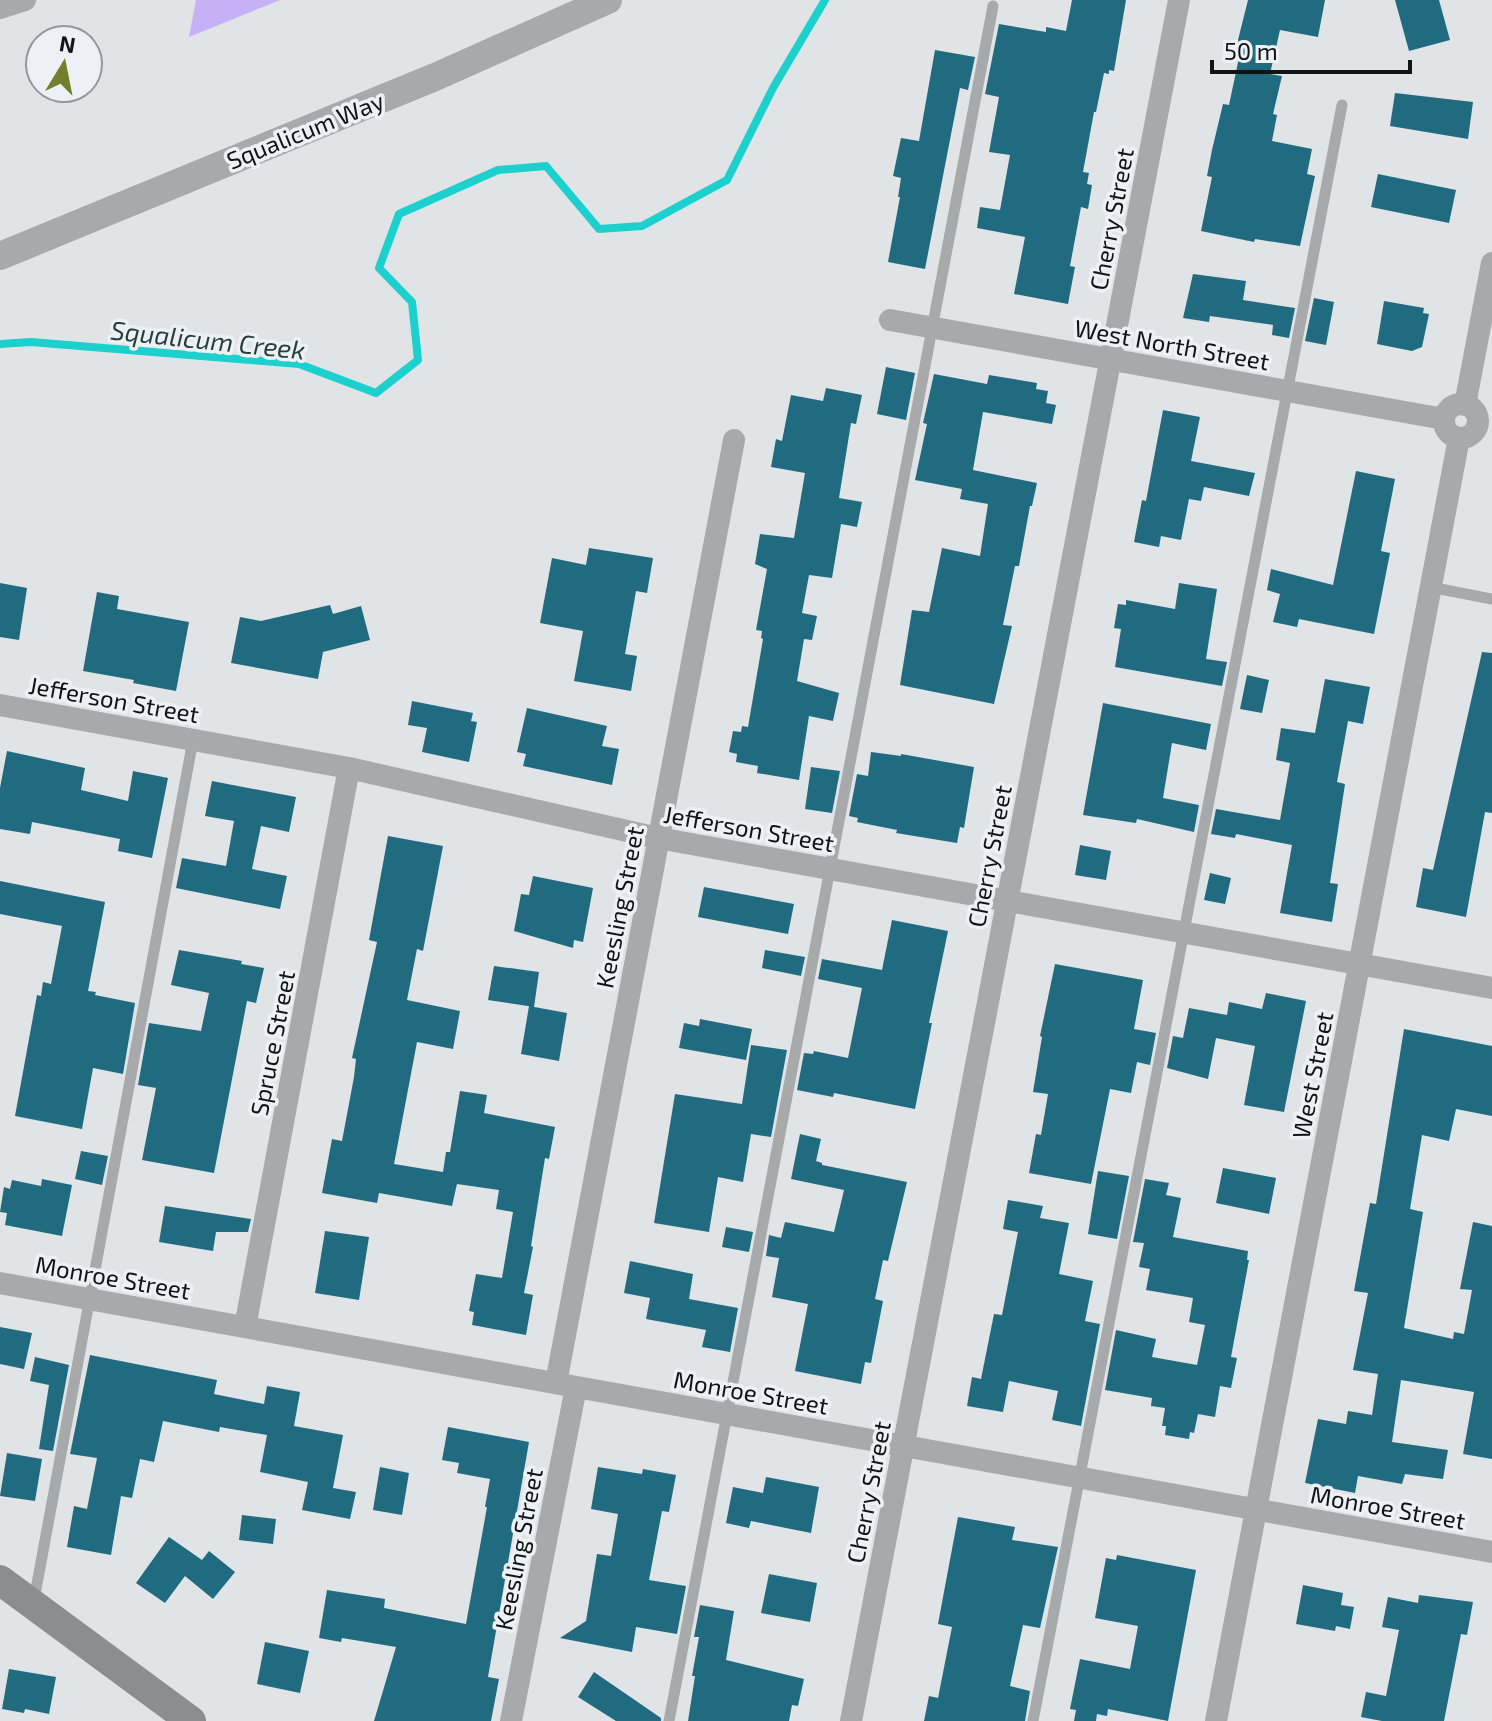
<svg xmlns="http://www.w3.org/2000/svg" width="1492" height="1721" viewBox="0 0 1492 1721" font-family="'Exo 2',sans-serif">
	<style>
		.green { fill: #c6b0f6 }
		.lines { fill: none; stroke-linecap: round; stroke-linejoin: round }
		.stream { stroke: #1cd0ce; stroke-width: 8 }
		.building { fill: #216b80 }
		.service { stroke: #a8a9ab; stroke-width: 11 }
		.minor { stroke: #a8a9ab; stroke-width: 22 }
		.tertiary { stroke: #a8a9ab; stroke-width: 28 }
		.secondary { stroke: #8c8d90; stroke-width: 30 }
		.labels { text-anchor: middle; dominant-baseline: central; stroke-width: 7; stroke-linejoin: round; paint-order: stroke }
		.street-label { font-size: 24px; fill: #111314; stroke: #edf1f5 }
		.water-label { font-size: 26px; font-style: italic; fill: #26403f; stroke: #edf1f5 }
	</style>
	<rect width="100%" height="100%" fill="#e0e4e7"/>
	<path class="green" d="M196,0H280L189,37Z"/>
	<g class="lines">
		<path class="stream" d="M0,344L31,342L299,364L376,393L418,360L412,302L379,268L399,214L498,170L546,166L599,229L642,226L727,180L773,88L825,0"/>
	</g>
	<path class="building" d="M1072,0H1126L1114,71L1109,70V74L1104,73L1096,112H1094L1083,172L1089,173L1087,184L1092,185L1088,209L1081,207L1070,266L1075,267L1068,304L1014,294L1025,237L977,228L980,207L1000,210L1010,155L989,152L999,97L985,94L999,24L1046,32V27L1066,31Z
		M1248,0H1325L1318,37L1280,30L1270,74L1282,76L1273,114L1277,115L1272,141L1312,149L1307,174L1315,176L1300,246L1255,239L1254,242L1201,231L1212,177L1207,176L1212,150L1223,104L1229,105L1240,53L1235,52Z
		M1395,0H1439L1450,40L1409,51Z
		M935,50L975,57L968,90L960,88L925,269L888,262L900,197H898L901,178L893,176L901,138L919,141Z
		M1395,93L1473,102L1468,139L1390,126Z
		M1378,174L1456,190L1449,223L1371,207Z
		M1193,274L1246,281L1243,300L1295,308L1289,338L1272,335L1273,325L1210,316L1209,322L1183,318Z
		M1314,298L1334,302L1326,345L1305,341Z
		M1384,301L1424,308L1423,313L1429,314L1422,347L1412,351L1377,344Z
		M886,367L915,373L906,420L877,414Z
		M934,374L987,384L989,375L1037,383L1036,389L1048,391L1046,403L1056,405L1052,424L983,412L973,470L1037,483L1032,506H1030L1019,566H1015L1003,625L1012,626L994,704L900,685L912,610L929,612L942,548L980,556L988,504L960,499L962,489L915,480L927,424L923,423Z
		M826,388L862,395L856,424L851,423L839,498L862,502L857,527L841,524L832,578L809,575L802,613L817,616L812,640L804,639L797,681L839,693L833,721L809,716L799,780L757,773L758,766L736,762L737,754L729,752L733,731L741,732L742,726L748,727L763,639L761,638L762,631L756,630L767,569L755,564L760,534L794,538L805,473L771,467L776,439L782,441L791,395L823,401Z
		M1163,410L1200,417L1191,461L1255,473L1249,496L1204,487L1201,501L1189,499L1181,540L1161,536L1159,547L1134,542L1142,500L1146,501Z
		M1356,471L1395,479L1381,551L1390,553L1374,634L1299,619L1297,627L1273,622L1280,594L1267,590L1271,569L1333,585Z
		M589,548L653,558L647,593L636,591L625,654L637,656L631,691L574,681L583,631L540,623L552,558L586,565Z
		M0,583L27,588L19,640L0,637Z
		M1179,583L1217,589L1206,659L1227,662L1222,686L1115,667L1121,629L1114,628L1118,604L1126,605V600L1175,609Z
		M97,592L119,596L117,609L189,622L176,691L133,683L134,680L83,671Z
		M330,605L333,614L361,606L370,640L323,652L318,679L231,663L240,617L261,621Z
		M1482,652L1492,653V813L1485,812L1466,917L1416,907L1423,868L1433,870Z
		M1247,675L1269,680L1262,713L1240,709Z
		M1325,679L1370,687L1363,724L1348,721L1337,782L1345,784L1330,883L1338,884L1332,922L1280,913L1292,845L1236,834L1235,838L1211,834L1216,809L1280,820L1290,763L1276,760L1281,728L1315,733Z
		M412,701L473,713L471,721L477,722L469,762L422,752L427,728L408,725Z
		M1103,703L1211,724L1206,750L1172,743L1163,798L1199,805L1194,832L1137,819L1136,823L1083,815Z
		M527,708L607,726L602,746L619,749L612,785L523,766L526,754L517,752Z
		M7,751L85,768L81,790L128,801L133,771L168,778L152,858L118,851L120,839L32,822L30,834L0,829V788Z
		M871,752L901,756V754L974,767L964,828L960,827L957,843L896,833L897,830L857,822L858,818L849,816L857,774L868,776Z
		M811,767L840,771L832,813L805,809Z
		M212,781L296,797L289,832L261,826L252,869L287,876L280,909L176,888L182,858L226,866L234,821L205,816Z
		M388,836L443,846L423,951L417,949L407,1000L460,1011L453,1049L417,1042L394,1164L443,1172L446,1152H450L460,1091L487,1095L484,1113L555,1127L549,1159L545,1158L531,1246L533,1247L524,1293L533,1295L526,1335L472,1325L474,1312L469,1311L476,1274L502,1278L513,1212L496,1209L499,1190L457,1184L452,1206L379,1193L377,1203L322,1193L332,1139L342,1141L354,1077L356,1059L352,1058L377,942L369,940Z
		M1080,845L1111,851L1106,880L1075,875Z
		M1210,873L1231,878L1225,904L1204,900Z
		M533,876L593,888L583,942L574,940L573,948L514,931L521,894L529,895Z
		M0,881L105,902L88,991L96,992L95,995L135,1003L123,1074L93,1068L82,1129L15,1116L37,995L41,996L43,982L51,984L62,926L0,914Z
		M704,887L794,904L788,934L698,917Z
		M892,920L948,931L929,1023H932L915,1109L834,1093L833,1097L797,1090L804,1053L813,1054L814,1051L848,1058L862,988L818,979L822,959L882,970Z
		M179,950L242,961L241,964L264,968L256,1003L247,1001L214,1173L142,1160L156,1088L138,1085L149,1023L201,1031L209,993L171,985Z
		M765,950L805,957L801,976L762,968Z
		M1055,964L1143,980L1134,1029L1156,1033L1150,1065L1137,1062L1131,1093L1110,1089L1091,1184L1029,1173L1036,1134L1041,1135L1048,1094L1033,1092L1042,1037L1040,1036Z
		M494,966L539,972L534,1007L488,1000Z
		M1266,993L1306,1001L1284,1112L1244,1105L1255,1046L1216,1038L1208,1079L1167,1068L1173,1036L1183,1038L1189,1008L1227,1015L1229,1002L1262,1009Z
		M529,1006L567,1013L559,1061L521,1054Z
		M700,1019L752,1029L746,1060L679,1048L684,1023L699,1026Z
		M1404,1029L1492,1046V1116L1456,1109L1449,1141L1422,1135L1410,1209L1423,1212L1404,1328L1453,1339L1454,1332L1464,1334L1472,1290L1460,1289L1473,1222L1492,1226V1459L1463,1454L1474,1392L1401,1380L1392,1442L1448,1450L1443,1479L1405,1474L1402,1484L1358,1476L1355,1493L1305,1483L1318,1419L1346,1424L1348,1411L1372,1415L1378,1374L1353,1370L1368,1293L1354,1291L1370,1203L1376,1204Z
		M751,1045L787,1050L771,1137L751,1134L743,1182L718,1177L709,1232L654,1223L675,1094L742,1104Z
		M800,1134L821,1139L816,1161L822,1163V1165L907,1182L888,1261L883,1260L875,1299L883,1301L871,1363L865,1362L861,1384L795,1371L808,1304L772,1297L779,1258L766,1256L769,1235L781,1238L785,1222L834,1232L844,1190L791,1179Z
		M81,1151L108,1156L102,1185L75,1179Z
		M1223,1168L1276,1178L1269,1214L1216,1203Z
		M1098,1171L1129,1176L1117,1239L1088,1234Z
		M42,1179L72,1185L62,1236L5,1225L7,1213L0,1212L4,1187L10,1189L12,1180L41,1186Z
		M1145,1179L1169,1183L1166,1195L1181,1198L1173,1237L1248,1251L1247,1260H1249L1231,1357L1237,1358L1231,1388L1220,1386L1215,1417L1198,1414L1194,1433L1190,1432L1189,1439L1165,1435L1166,1426H1162L1165,1408L1151,1406L1152,1398L1105,1390L1116,1330L1156,1339L1152,1357L1197,1365L1205,1325L1189,1322L1193,1298L1146,1290L1150,1269L1139,1267L1144,1243L1133,1242Z
		M1008,1200L1043,1206L1040,1218L1069,1223L1059,1274L1093,1281L1085,1321L1100,1324L1081,1426L1052,1420L1058,1391L1009,1381L1003,1412L967,1406L972,1377L981,1379L994,1314L1002,1315L1018,1232L1003,1229Z
		M165,1206L251,1219L248,1232H216L213,1251L159,1242Z
		M726,1227L753,1232L749,1252L722,1247Z
		M325,1231L369,1237L359,1300L315,1293Z
		M630,1261L693,1274L689,1299L738,1308L730,1352L702,1347L706,1330L646,1319L650,1298L624,1293Z
		M0,1327L32,1333L24,1369L0,1364Z
		M90,1355L217,1380L214,1394L264,1404L267,1386L300,1392L294,1426L343,1435L333,1488L356,1492L350,1519L302,1510L308,1482L260,1472L267,1435L220,1427L219,1432L163,1421L154,1462L140,1459L132,1498L121,1496L111,1555L67,1547L74,1506L87,1509L97,1458L70,1454Z
		M35,1357L69,1365L53,1451L39,1449L49,1385L30,1381Z
		M448,1427L529,1442L488,1677L499,1679L491,1721H374L396,1647L342,1638L341,1642L319,1638L327,1590L385,1599L384,1608L466,1624L487,1507H485L490,1479L457,1473L459,1463L442,1460Z
		M7,1453L42,1459L35,1501L0,1496Z
		M380,1467L409,1473L402,1515L373,1510Z
		M598,1467L642,1474L643,1469L676,1475L669,1512L662,1511L649,1580L686,1586L677,1634L636,1627L632,1652L560,1638L586,1621L597,1554L611,1556L618,1514L591,1509Z
		M766,1477L819,1487L811,1533L751,1521L749,1528L726,1523L733,1487L763,1493Z
		M242,1515L276,1519L273,1544L239,1540Z
		M958,1517L1015,1527L1012,1540L1058,1547L1040,1628L1023,1625L1010,1686L1030,1691L1025,1721H924L929,1696L938,1698L952,1627L938,1624Z
		M169,1537L202,1560L209,1551L235,1572L213,1599L185,1576L165,1603L136,1583Z
		M1117,1555L1196,1570L1168,1721L1108,1709L1107,1716L1097,1714L1096,1721H1074L1076,1710L1070,1709L1080,1659L1130,1669L1138,1626L1095,1618L1106,1558L1116,1560Z
		M769,1574L817,1583L810,1622L761,1613Z
		M1303,1585L1343,1593L1341,1605L1354,1607L1350,1629L1336,1626L1335,1631L1296,1624Z
		M1419,1595L1473,1602L1467,1635L1461,1634L1444,1721H1382L1361,1717L1366,1692L1386,1696L1399,1630L1382,1627L1388,1597L1418,1603Z
		M700,1605L734,1611L726,1660L804,1679L798,1706L792,1705L789,1721H688L695,1676H692L699,1637H694Z
		M265,1642L309,1651L300,1693L257,1684Z
		M9,1669L56,1677L49,1714L25,1709L24,1713L2,1709Z
		M594,1672L661,1718V1721H616L578,1697Z"/>
	<g class="lines">
		<path class="service" d="M1430,587L1492,599
			M34,1600L193,740
			M669,1721L993,6
			M1033,1721L1342,105"/>
		<path class="minor" d="M0,8L25,0
			M890,320L1444,419
			M1444 421a17 17 0 1 1 34 0a17 17 0 1 1-34 0Z
			M1465,405L1492,263
			M0,705L349,768L658,838L1492,988
			M0,1283L1492,1552
			M245,1327L349,768
			M556,1383L734,440
			M511,1721L576,1387
			M851,1721L1179,0
			M1216,1721L1459,438"/>
		<path class="tertiary" d="M0,256L435,77L608,0"/>
		<path class="secondary" d="M0,1580L191,1721"/>
	</g>
	<g class="labels">
		<g class="street-label">
			<text transform="translate(305 130) rotate(-22)">Squalicum Way</text>
			<text transform="translate(1111 219) rotate(-79)">Cherry Street</text>
			<text transform="translate(1172 344) rotate(10)">West North Street</text>
			<text transform="translate(114 699) rotate(10)">Jefferson Street</text>
			<text transform="translate(749 828) rotate(10)">Jefferson Street</text>
			<text transform="translate(989 856) rotate(-79)">Cherry Street</text>
			<text transform="translate(619 907) rotate(-79)">Keesling Street</text>
			<text transform="translate(272 1043) rotate(-79)">Spruce Street</text>
			<text transform="translate(1312 1075) rotate(-79)">West Street</text>
			<text transform="translate(113 1277) rotate(10)">Monroe Street</text>
			<text transform="translate(751 1392) rotate(10)">Monroe Street</text>
			<text transform="translate(868 1492) rotate(-79)">Cherry Street</text>
			<text transform="translate(1388 1507) rotate(10)">Monroe Street</text>
			<text transform="translate(518 1549) rotate(-79)">Keesling Street</text>
		</g>
		<g class="water-label">
			<text transform="translate(208 339) rotate(6)">Squalicum Creek</text>
		</g>
	</g>
	<g transform="translate(64 64) rotate(10)"><circle r="38" fill="#edf1f5" stroke="#95989b" stroke-width="2"/>
	<path d="M0-6L14 30L0 20L-14 30Z" fill="#757e2a"/>
	<text y="-12" font-size="22" font-weight="bold" text-anchor="middle" fill="#111314">N</text>
	</g>
	<path d="M1212 60v12h198v-12" fill="none" stroke="#111314" stroke-width="4"/>
	<text x="1224" y="60" font-size="24" fill="#111314" stroke="#edf1f5" stroke-width="6" paint-order="stroke">50 m</text>
</svg>
